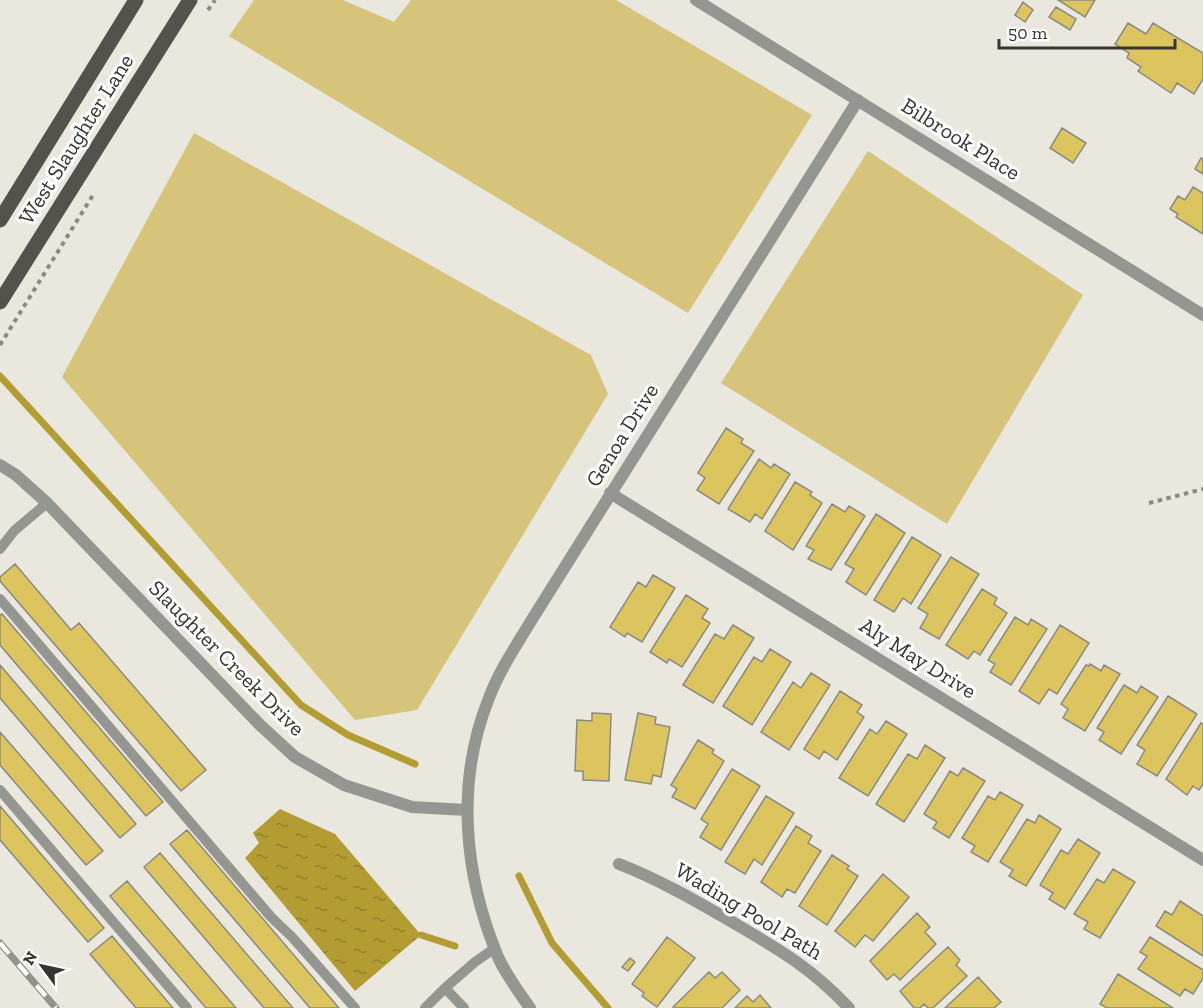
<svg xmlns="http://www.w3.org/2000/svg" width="1203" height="1008" viewBox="0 0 1203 1008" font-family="'Zilla Slab',serif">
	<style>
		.green { fill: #d5c47a }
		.water { fill: url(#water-ripples) }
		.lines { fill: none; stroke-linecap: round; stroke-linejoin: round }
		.stream { stroke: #b39c31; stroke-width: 7 }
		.building { fill: #dcc55e; stroke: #8b8a81; stroke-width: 1.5 }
		.path { stroke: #8b8983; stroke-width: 4; stroke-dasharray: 4.5 4.5; stroke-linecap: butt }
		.service { stroke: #959591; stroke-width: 10 }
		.minor { stroke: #959591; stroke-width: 12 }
		.tertiary { stroke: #959591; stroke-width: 12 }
		.primary { stroke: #54524c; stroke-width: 15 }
		.rail-casing { stroke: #92918a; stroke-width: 7 }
		.rail { stroke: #fff; stroke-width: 4.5; stroke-dasharray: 14; stroke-linecap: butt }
		.labels { text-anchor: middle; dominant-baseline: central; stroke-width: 6; stroke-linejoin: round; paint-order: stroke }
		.street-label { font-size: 22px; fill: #363531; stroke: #fff }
	</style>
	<defs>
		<pattern id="water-ripples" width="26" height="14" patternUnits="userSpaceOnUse" patternTransform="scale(1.5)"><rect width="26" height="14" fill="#b39c31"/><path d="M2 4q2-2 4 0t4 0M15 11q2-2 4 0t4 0" fill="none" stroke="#92802a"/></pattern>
	</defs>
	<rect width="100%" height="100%" fill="#e9e7de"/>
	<path class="green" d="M254,0H343L394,22L411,0H616L812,115L688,313L229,36Z
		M194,133L591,355L608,394L417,710L355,720L62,377Z
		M868,151L1083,295L947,524L721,383Z"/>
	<path class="water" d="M280,809L335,834L421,935L355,991L245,858L259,843L253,833Z"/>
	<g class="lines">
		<path class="stream" d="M0,376L301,705L348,735L415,764
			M519,876L552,943L608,1008
			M421,935L455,946"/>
	</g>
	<path class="building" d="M1058,0H1095L1085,17Z
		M1023,2L1033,10L1025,22L1015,15Z
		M1056,7L1076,19L1070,30L1049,17Z
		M1128,23L1146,34L1153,23L1203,53V79L1194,94L1177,83L1171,93L1138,71L1141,67L1127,58L1129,53L1115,44Z
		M1062,128L1086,143L1073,163L1050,148Z
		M1201,158L1203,159V174L1195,169Z
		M1193,187L1203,193V234L1176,217L1178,214L1170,209L1178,196L1185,200Z
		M726,428L743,439L741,443L754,451L719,504L697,490L705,478L698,473Z
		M759,459L771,468L774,464L790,474L762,519L755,514L750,522L728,509Z
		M795,482L812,492L810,495L822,503L793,550L765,531Z
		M832,504L845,512L849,506L865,516L831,570L808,559L814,550L806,546Z
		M876,514L905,533L866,595L846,582L854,569L845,564Z
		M912,537L941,555L911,604L903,598L894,612L874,600Z
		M951,557L979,574L939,639L920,628L928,614L918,608Z
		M15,564L71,630L79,623L206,770L181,791L0,581V577Z
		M653,575L675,588L642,642L627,633L625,637L610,627L638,582L646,587Z
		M982,589L997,598L994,604L1007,613L980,655L974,651L968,659L946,645Z
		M686,595L708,609L702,618L710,623L682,667L669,659L667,663L650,652Z
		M2,614L163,802L146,816L0,645V615Z
		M1015,617L1028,625L1031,619L1047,629L1011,685L990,672L995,664L988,660Z
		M733,625L754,638L713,703L683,685L715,634L724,639Z
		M1060,625L1089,643L1057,694L1049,689L1039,704L1019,691Z
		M770,649L791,662L752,725L723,706L754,657L762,662Z
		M1090,664L1101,671L1104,665L1120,674L1085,731L1063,718L1068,709L1061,704L1086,665L1089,666Z
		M0,665L136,824L120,838L0,698Z
		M811,673L830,685L789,750L761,732L793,682L801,688Z
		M1124,685L1137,693L1141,686L1158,697L1121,754L1099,740L1104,732L1097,728Z
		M840,691L862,705L857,712L864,717L837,760L824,751L819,759L804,749Z
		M1168,696L1197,714L1157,776L1137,764L1145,750L1137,745Z
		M592,713L611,714L609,781L583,780V771H575L577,720L592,721Z
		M638,713L656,717L655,724L670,727L661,777L653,775L651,784L625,780Z
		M886,721L907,734L868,796L839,778L870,729L877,734Z
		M1201,723L1203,724V784L1199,790L1193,786L1187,795L1166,779Z
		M0,732L103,851L86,865L0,765Z
		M698,740L714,750L712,753L724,761L695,809L672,797L677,789L671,785Z
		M925,745L945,758L904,822L876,804L908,754L917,759Z
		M963,768L985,781L949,838L933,828L937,822L924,814L950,771L958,776Z
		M732,769L760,786L721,850L700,837L708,824L701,819Z
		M1000,792L1023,805L988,862L971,852L975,846L962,838L988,796L995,800Z
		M766,796L794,813L762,865L754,859L745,874L725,862Z
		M0,806L104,928L88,942L0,840Z
		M1039,815L1061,829L1026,886L1009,876L1013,870L1000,862L1027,819L1035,823Z
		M796,826L812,836L808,843L821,851L795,893L787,889L782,897L761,882Z
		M187,830L339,1008H310L170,844Z
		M1078,839L1100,853L1065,909L1049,899L1053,893L1040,885L1061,850L1068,854Z
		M160,853L293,1008H264L144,867Z
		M832,855L849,866L847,869L858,876L827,925L799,906Z
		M1113,869L1135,882L1100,938L1084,929L1088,922L1074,914L1097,879L1104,883Z
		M883,874L909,897L873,941L865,935L855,947L835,931Z
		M127,881L236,1008H206L110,896Z
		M1180,901L1203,916V956L1156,926L1165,911L1172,915Z
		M917,913L930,927L925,932L936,944L900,980L894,974L887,980L870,961Z
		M112,936L173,1008H136L90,954Z
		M667,937L695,958L657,1007L642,996L644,993L632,984Z
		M1150,937L1203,970V978L1193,994L1185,989L1180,996L1138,969L1147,956L1140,952Z
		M948,947L960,960L956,965L967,976L933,1008H928L924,1004L920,1008H914L900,991Z
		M630,958L635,962L628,971L622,967Z
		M709,972L715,978L722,972L740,990L722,1008H674L673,1007Z
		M1118,974L1173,1008H1107L1100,1004Z
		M978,977L1001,1002L994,1008H945Z
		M760,995L771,1008H735L747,996L753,1002Z"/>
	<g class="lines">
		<path class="path" d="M208,10L215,0
			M0,345L93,195
			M1149,503L1203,489"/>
		<path class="service" d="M0,549L14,531L47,503
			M0,599L271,917L292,937L355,1008
			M0,790L187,1008
			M425,1008L445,988
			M464,1008L445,988L475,962L495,948"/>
		<path class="minor" d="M0,465L16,475L47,503L260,725L295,757L344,785L412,807L467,810
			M610,493L1203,860
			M619,864C660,880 696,901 734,923C780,950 813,969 849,1008"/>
		<path class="tertiary" d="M696,0L1203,315
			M530,1008C519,992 506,975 498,957C464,875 455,782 489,698C499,671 516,646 531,621L858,100"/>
		<path class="primary" d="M0,220L136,0
			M0,302L190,0"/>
		<defs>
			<path id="rail" d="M0,943L56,1008"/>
		</defs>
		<use href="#rail" class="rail-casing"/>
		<use href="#rail" class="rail"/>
	</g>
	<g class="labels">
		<g class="street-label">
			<text transform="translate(76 139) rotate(-58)">West Slaughter Lane</text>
			<text transform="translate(961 139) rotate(32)">Bilbrook Place</text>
			<text transform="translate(622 435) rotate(-58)">Genoa Drive</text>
			<text transform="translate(227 658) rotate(45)">Slaughter Creek Drive</text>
			<text transform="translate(918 658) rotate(32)">Aly May Drive</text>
			<text transform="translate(749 911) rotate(31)">Wading Pool Path</text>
		</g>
	</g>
	<g transform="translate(42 966) rotate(303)" stroke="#ffffff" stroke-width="4.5" paint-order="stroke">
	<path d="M0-4.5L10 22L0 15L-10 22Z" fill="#363531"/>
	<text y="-9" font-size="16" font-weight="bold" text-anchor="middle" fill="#363531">N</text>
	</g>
	<path d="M999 39v9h176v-9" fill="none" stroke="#363531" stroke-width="3"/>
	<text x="1008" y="39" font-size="18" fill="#363531" stroke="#ffffff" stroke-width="4.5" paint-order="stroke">50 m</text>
</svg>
